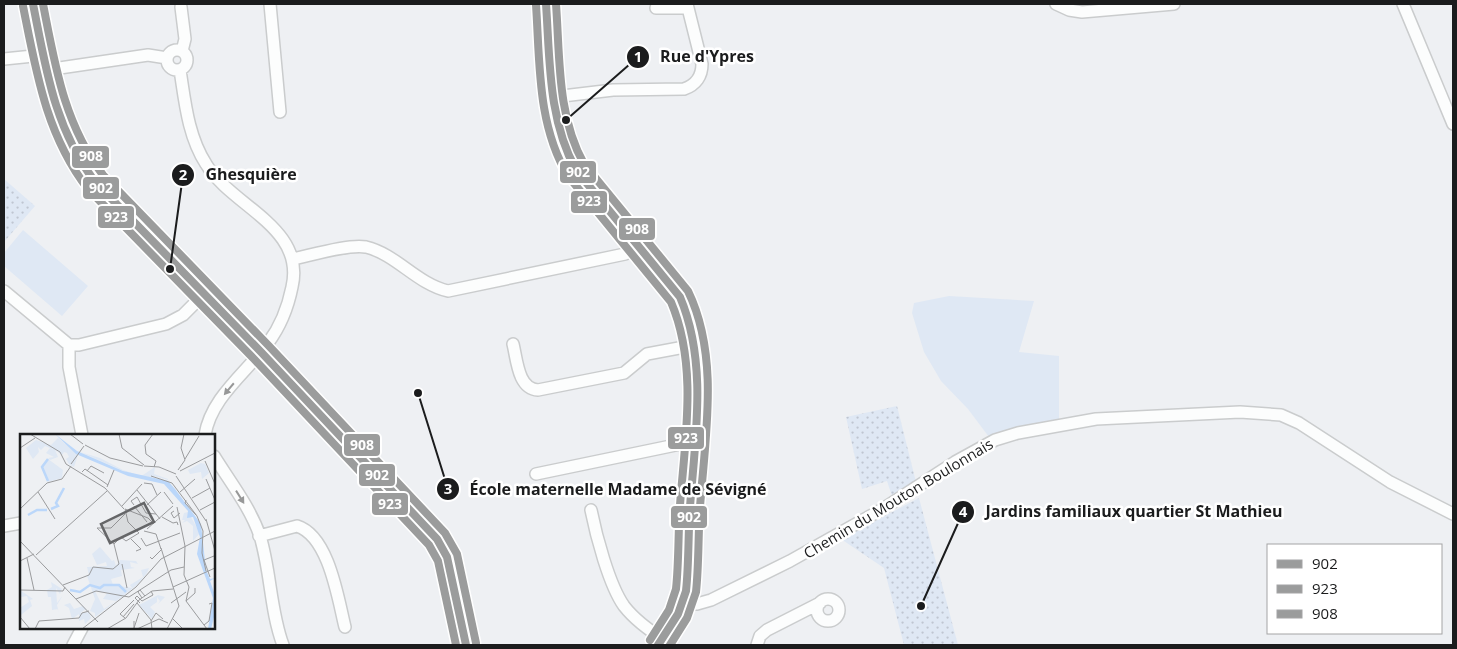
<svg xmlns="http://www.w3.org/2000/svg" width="1457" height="649" viewBox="0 0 1457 649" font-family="'Open Sans',sans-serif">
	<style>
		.grass { fill: #dfe8f4 }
		.park { fill: url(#park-dots) }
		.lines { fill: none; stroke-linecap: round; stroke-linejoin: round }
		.minor-casing { stroke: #cacccd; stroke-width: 14 }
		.secondary-casing { stroke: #cacccd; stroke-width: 19 }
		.minor { stroke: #fcfdfd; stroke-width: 11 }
		.secondary { stroke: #fcfdfd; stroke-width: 16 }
		.bus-1-casing { stroke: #fff; stroke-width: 11 }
		.bus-2-casing { stroke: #fff; stroke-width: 11 }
		.bus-3-casing { stroke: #fff; stroke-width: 11 }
		.bus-1 { stroke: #9b9c9c; stroke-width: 8 }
		.bus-2 { stroke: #9b9c9c; stroke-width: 8 }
		.bus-3 { stroke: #9b9c9c; stroke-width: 8 }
		.oneway { fill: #979898 }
		.labels { text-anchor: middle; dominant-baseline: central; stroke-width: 5; stroke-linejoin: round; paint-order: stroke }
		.street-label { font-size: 15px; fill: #1b1c1d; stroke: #fff }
		.inset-river { fill: none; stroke: #bbd7fa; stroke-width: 2.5 }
		.inset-road { fill: none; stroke: #9a9b9d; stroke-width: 1 }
		.view { fill: #656668; fill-opacity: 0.15; stroke: #656668; stroke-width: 2.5 }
		.inset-edge { fill: none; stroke: #1b1c1d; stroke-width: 2.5 }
		.leader { fill: none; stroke: #1b1c1d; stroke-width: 2 }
		.callout-dot { fill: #1b1c1d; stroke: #fff; stroke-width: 2 }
		.mark-label { font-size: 15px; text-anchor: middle; font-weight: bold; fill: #fff }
		.callout-label { font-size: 16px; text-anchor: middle; font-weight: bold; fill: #1b1c1d; stroke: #fff; stroke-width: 5; stroke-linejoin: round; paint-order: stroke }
		.line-badge { stroke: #fff; stroke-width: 2 }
		.badge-label { font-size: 14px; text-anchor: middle; font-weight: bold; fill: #fff }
	</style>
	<defs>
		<pattern id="park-dots" width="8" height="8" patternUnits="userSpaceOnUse" patternTransform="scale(1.25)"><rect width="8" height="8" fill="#dfe8f4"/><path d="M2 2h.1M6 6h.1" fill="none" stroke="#bfc6d1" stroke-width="1.8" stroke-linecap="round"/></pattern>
	</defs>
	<rect width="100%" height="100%" fill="#eef0f3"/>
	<path class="grass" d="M23,230L88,286L62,316L4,266V253Z
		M949,296L1034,301L1019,352L1059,356V423L989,437L968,409L941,381L924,352L912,313L914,303Z"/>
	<path class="park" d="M4,179L35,206L4,242Z
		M897,406L916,482L893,499L887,481L862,489L846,417Z
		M919,498L958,645H904L884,568L841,539Z"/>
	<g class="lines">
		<defs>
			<path id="minor" d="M33,4C46,66 52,132 95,182L261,352L437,539L447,557L466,645
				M270,4L280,112
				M1056,4L1069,10L1082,12L1174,4
				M1403,4L1453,124
				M181,7L185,39L182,51
				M656,8H688
				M167 60a10 10 0 1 1 20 0a10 10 0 1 1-20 0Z
				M4,59L43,55
				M46,70L148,55L167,58
				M180,70C185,102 188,136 206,164C232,207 306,227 292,287C288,307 280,327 268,343C247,372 211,397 205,435
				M554,97L613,90L684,89C696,85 702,76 702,64L687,4
				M293,259C312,255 348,244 366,247C396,254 417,284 448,291L625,254L639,247
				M4,291L69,345V367L82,435
				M513,344C517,360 518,389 538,390L624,373L647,354L695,345
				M69,345H79L166,324L183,315L204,294
				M214,456C230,482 250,507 260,536C271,572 270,610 283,645
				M536,474L695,441
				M591,510C596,535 609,585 624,606C634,619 648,629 662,639
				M4,526L21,523
				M259,536L297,526C329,536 338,599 345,627
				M817 610a11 11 0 1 1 22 0a11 11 0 1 1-22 0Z
				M683,603L697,604L711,600L790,561L881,510L955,462L995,440L1018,433L1096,419L1240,412L1281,415L1299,423L1390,482L1453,514
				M73,645L82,628
				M757,645L760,636L767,630L820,603"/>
			<path id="secondary" d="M546,4C550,52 548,130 576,170L680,297C708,344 694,452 690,507C688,535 689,563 686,591L678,614L658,645"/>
		</defs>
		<use href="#minor" class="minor-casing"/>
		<use href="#secondary" class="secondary-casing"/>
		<use href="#minor" class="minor"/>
		<use href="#secondary" class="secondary"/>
		<defs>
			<path id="bus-1" d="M33,4C46,69 54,127 95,182L261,352L437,539L447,557L466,645
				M546,4C550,60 548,119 576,170L680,297C708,363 695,438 690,507C688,535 689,563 686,591L678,614L658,645"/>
			<path id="bus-2" d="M536,5C540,62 537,125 568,176L671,302C698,365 685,439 680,505C678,533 679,561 676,589L669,610L650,640
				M23,6C36,71 46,135 88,189L254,359L429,545L438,561L456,645"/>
			<path id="bus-3" d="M43,4C55,65 64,124 103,175L268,345L445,533L457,554L476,643
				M556,4C560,58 557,116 584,164L688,291C720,357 705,437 700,507C698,536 699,564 696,592L687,618L670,645"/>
		</defs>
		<use href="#bus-1" class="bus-1-casing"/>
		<use href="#bus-2" class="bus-2-casing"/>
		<use href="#bus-3" class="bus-3-casing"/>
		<use href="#bus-1" class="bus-1"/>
		<use href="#bus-2" class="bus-2"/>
		<use href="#bus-3" class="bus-3"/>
	</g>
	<defs><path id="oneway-solid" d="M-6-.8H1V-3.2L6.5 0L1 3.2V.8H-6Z" transform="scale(1.25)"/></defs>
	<g class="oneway">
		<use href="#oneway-solid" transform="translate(229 389) rotate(130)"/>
		<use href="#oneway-solid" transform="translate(240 497) rotate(58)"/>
	</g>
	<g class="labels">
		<g class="street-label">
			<text transform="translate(898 498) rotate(-31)">Chemin du Mouton Boulonnais</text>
		</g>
	</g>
	<g transform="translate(20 434)">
		<rect width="195" height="195" fill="#eef0f3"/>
		<path d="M38,4L58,21L54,33L49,30L46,25L49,23L47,19L44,18L42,21L35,16L38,23L30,26L28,24L34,23L26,19L30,14L25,12L21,16L18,13L19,18L13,25L6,14L16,6L31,11ZM60,18L80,24L103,36L118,41H123L135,33L134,40L148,45V46L134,42L131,44L106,38ZM80,113L92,127L94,126L96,132L100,126L116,127L118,130L110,128L111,133L115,134L101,136L102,142L91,145L93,151L112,154L110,151L123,143L121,136L129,134L127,139L117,151L103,162L100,160L103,162L75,183V179L70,177L75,165L67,142L69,141L67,133L87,132L86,128L77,131L72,120ZM75,157L87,159L83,165L96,167L84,175ZM31,148L42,155L40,160L36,154L37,169L43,161L37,171L41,188L38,195L41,188L38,175L32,176L31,163H28L27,156L32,153ZM0,156L13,165L10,166L12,172L1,181L0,174L9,168L7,162L1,163L0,166ZM138,161L145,163L138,170L140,167L137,163V168L130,173L135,178L132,185L119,171ZM50,169L54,175L63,172L66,175L60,179L69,178L71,184L65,190L64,185L59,187V180L52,185L49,174L44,171Z" fill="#dfe8f4" fill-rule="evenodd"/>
		<path d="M28,25L43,36L42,44L28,48L22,33ZM181,29L185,30L189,39L182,45L181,38L170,40L168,36Z" fill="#dfe8f4"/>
		<path d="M168,78L180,99L173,107V92L167,87L162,89L165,86H162L164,79Z" fill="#dfe8f4"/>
		<path d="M35,0L57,17L103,37L148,47L155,55L181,90L186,136L190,145L195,144L190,147L195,161V179L191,195H188L193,164L177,120L180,103L173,83L167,84L168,77L144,50L108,42L56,20Z" fill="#bbd7fa"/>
		<path class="inset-river" d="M28,25L22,33L28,47M31,75L38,72L36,69L44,54M8,81L17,76H27M50,156L60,158L70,151L80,154L84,151H99L106,158"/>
		<path class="inset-road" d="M10,0L40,18L46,30L85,54L104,75M50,0L63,10M99,0L102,14L124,31M133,0L125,11L126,20L136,27L134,33M165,0H184M65,11L90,24L123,32M0,14L15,4M165,25L179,2M185,27L195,50M51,30L64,12M124,32L139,33L156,40M158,36L165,26L161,14L164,0M67,37L71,32L84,39M160,37L195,19M62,38L65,35L88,51M131,42L152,49L177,82L183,97L182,119L186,137M156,42L186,87M186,45L195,66M124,49L132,50L137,61M87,53L94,36M117,56L140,85M18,58L35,85M144,58L153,70M160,58L175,45M172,64L190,54M166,66L165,69L176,81M114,71L111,67L117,63L126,79L136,80M127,71L141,58M102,72L122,50M114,72L127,88M157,73L165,112L164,141L169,153L166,167M0,75L27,49L42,45L51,32M105,75L128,84L134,90M105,75L108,88L119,99M180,76L195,68M154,77L151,79L154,84L160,79M142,83L153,89L157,88L158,91M186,85L195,117M77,94H91L105,80M77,94L94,110M127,95L153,72M124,97L136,100L141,115M121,104L126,112L160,99M111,105L121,115L116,117M0,107L78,188M94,110L101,103L106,107L119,99M141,114L159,172L147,195M16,121L87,57M130,123L132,125L141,116M7,124L14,156M0,127L14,120M102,130L107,154M190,143L184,126L194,122M43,151L69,141L73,133L93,135L99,130L94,110M153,153L195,134M0,156L43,157L45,153M122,164L118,158L120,156L125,162M56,165L76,157L109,163L151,136L164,133M166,167L187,195M166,167L175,159V154M117,169L131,186L132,195M120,169L115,164L117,162L122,167L133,161L131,157M151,169L166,158M0,183L10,195M103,183L114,170M105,184L100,180L114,166M152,184L163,195M114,187V194L119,179M131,187L136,179L143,185M184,191L189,187L192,169L189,170M15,195L19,187L59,184L62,179L69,177M62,195L116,153L141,125L195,97M87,195L106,184L119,166L132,157L153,155M117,195L139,185L148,189"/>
		<path class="view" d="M124,69L134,88L90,109L81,90Z"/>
		<rect width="195" height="195" class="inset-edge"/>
	</g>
	<path class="leader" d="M566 120L638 57M170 269L183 175M418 393L448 489M921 606L963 512"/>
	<g class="callout-dot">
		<circle cx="566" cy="120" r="5"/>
		<circle cx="170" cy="269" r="5"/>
		<circle cx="418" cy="393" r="5"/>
		<circle cx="921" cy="606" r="5"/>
		<circle cx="638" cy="57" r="12"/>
		<circle cx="183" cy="175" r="12"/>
		<circle cx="448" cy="489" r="12"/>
		<circle cx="963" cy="512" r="12"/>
	</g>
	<g class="mark-label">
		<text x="638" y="62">1</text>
		<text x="183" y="180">2</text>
		<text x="448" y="494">3</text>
		<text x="963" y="517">4</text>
	</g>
	<g class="callout-label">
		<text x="707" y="62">Rue d'Ypres</text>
		<text x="251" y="180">Ghesquière</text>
		<text x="618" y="495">École maternelle Madame de Sévigné</text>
		<text x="1134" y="517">Jardins familiaux quartier St Mathieu</text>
	</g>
	<g class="line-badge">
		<rect x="71" y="145" width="39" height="24" rx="5" fill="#9b9c9c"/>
		<rect x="559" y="160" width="38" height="24" rx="5" fill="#9b9c9c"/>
		<rect x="82" y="176" width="38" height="24" rx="5" fill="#9b9c9c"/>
		<rect x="570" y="190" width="38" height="24" rx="5" fill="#9b9c9c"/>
		<rect x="97" y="205" width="38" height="24" rx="5" fill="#9b9c9c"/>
		<rect x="618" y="217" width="38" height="24" rx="5" fill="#9b9c9c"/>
		<rect x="667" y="426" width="38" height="24" rx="5" fill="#9b9c9c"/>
		<rect x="343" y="433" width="38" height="24" rx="5" fill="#9b9c9c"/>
		<rect x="358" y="463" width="38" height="24" rx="5" fill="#9b9c9c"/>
		<rect x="371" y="492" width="38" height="24" rx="5" fill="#9b9c9c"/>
		<rect x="670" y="505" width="38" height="24" rx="5" fill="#9b9c9c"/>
	</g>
	<g class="badge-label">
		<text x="91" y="161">908</text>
		<text x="578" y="177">902</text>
		<text x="101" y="193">902</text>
		<text x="589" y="206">923</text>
		<text x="116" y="222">923</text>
		<text x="637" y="234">908</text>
		<text x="686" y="443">923</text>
		<text x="362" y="450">908</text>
		<text x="377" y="480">902</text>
		<text x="390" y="509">923</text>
		<text x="689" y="522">902</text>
	</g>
	<rect width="1457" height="649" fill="none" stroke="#1b1c1d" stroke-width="10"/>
	<rect x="1267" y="544" width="175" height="90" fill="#ffffff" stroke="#a4a4a5"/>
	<rect x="1277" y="560" width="25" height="8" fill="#9b9c9c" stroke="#a4a4a5"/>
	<text x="1312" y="569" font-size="15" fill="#1b1c1d">902</text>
	<rect x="1277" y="585" width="25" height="8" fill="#9b9c9c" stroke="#a4a4a5"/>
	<text x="1312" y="594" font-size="15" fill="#1b1c1d">923</text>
	<rect x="1277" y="610" width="25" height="8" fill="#9b9c9c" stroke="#a4a4a5"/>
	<text x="1312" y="619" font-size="15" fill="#1b1c1d">908</text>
</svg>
